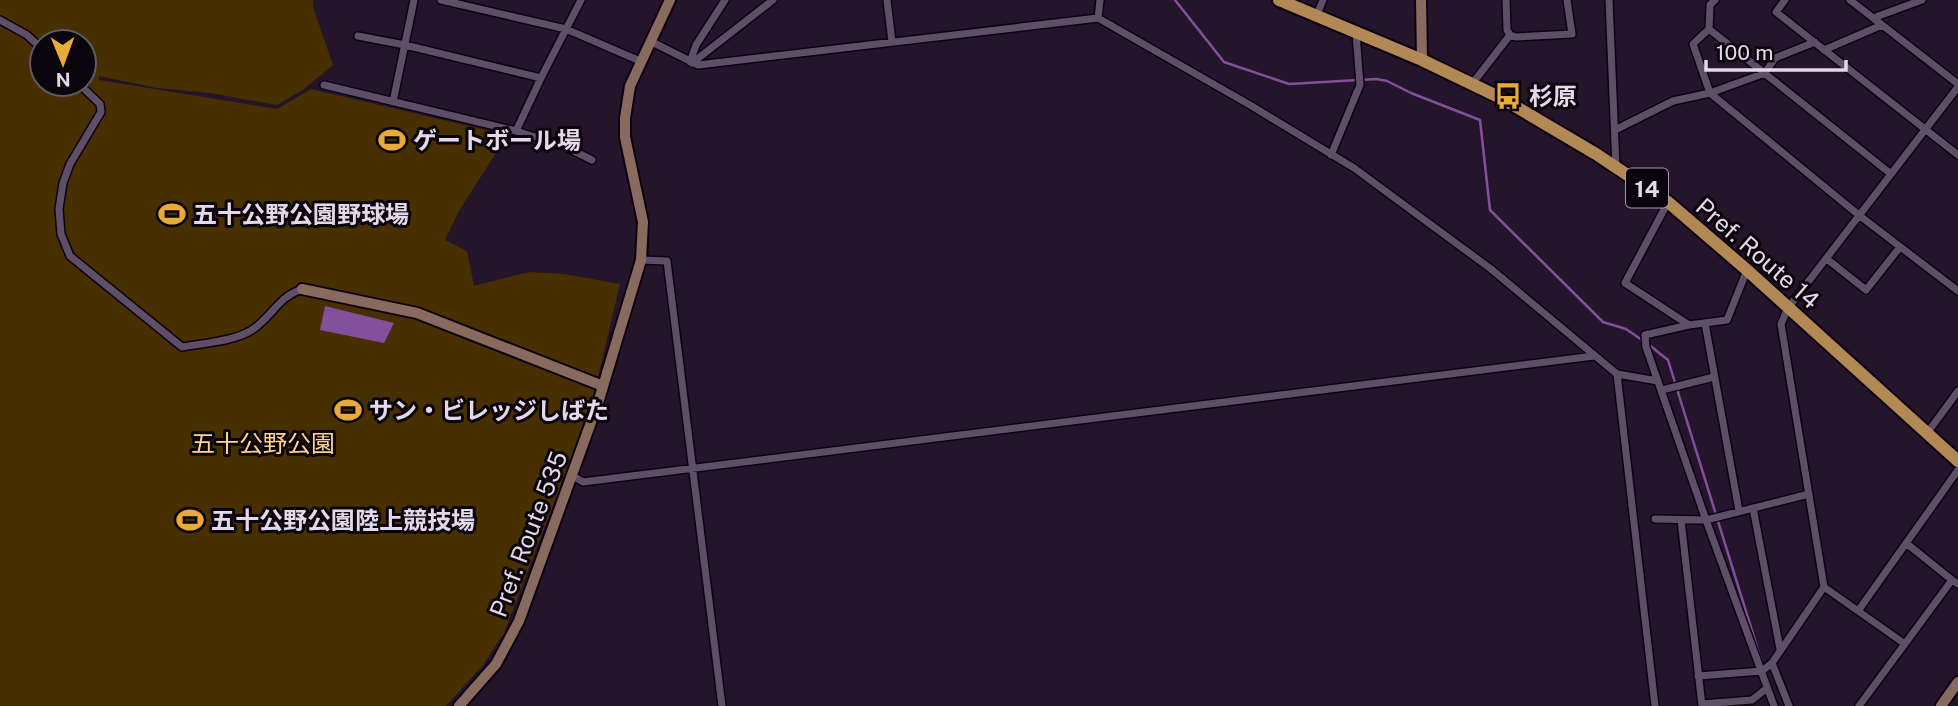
<svg xmlns="http://www.w3.org/2000/svg" width="1958" height="706" viewBox="0 0 1958 706" font-family="'Public Sans','Noto Sans JP',sans-serif">
	<style>
		.green { fill: #472f00; fill-rule: evenodd }
		.water { fill: #844f9c }
		.lines { fill: none; stroke-linecap: round; stroke-linejoin: round }
		.stream { stroke: #844f9c; stroke-width: 2.5 }
		.street-casing { stroke: #0d0213; stroke-width: 10 }
		.secondary-casing { stroke: #0d0213; stroke-width: 14 }
		.primary-casing { stroke: #0d0213; stroke-width: 16 }
		.street { stroke: #5f4e68; stroke-width: 7 }
		.secondary { stroke: #886b5e; stroke-width: 10 }
		.primary { stroke: #b28854; stroke-width: 12 }
		.labels { text-anchor: middle; dominant-baseline: central; stroke-width: 6; stroke-linejoin: round; paint-order: stroke }
		.shield { fill: #0a040d; stroke: #a299a6; stroke-width: 2 }
		.shield-label { font-size: 23px; font-weight: bold; fill: #e3d9e8 }
		.poi-label { font-size: 24px; font-weight: bold; fill: #e3d9e8; stroke: #0a040d; text-anchor: start }
		.street-label { font-size: 24px; fill: #e3d9e8; stroke: #0a040d }
		.park-label { font-size: 24px; fill: #ffd492; stroke: #0a040d }
	</style>
	<rect width="100%" height="100%" fill="#24152b"/>
	<path class="green" d="M0,0H313V7L333,65L304,89L277,105L210,93L157,88L99,76V80L277,109L311,89L503,134L506,137L459,211L445,240L467,251L474,286L529,272L564,274L620,284L591,407L504,633L483,665L446,706H0ZM42,42H84V84H42Z"/>
	<path class="water" d="M325,306L394,323L384,343L320,330Z"/>
	<g class="lines">
		<path class="stream" d="M1175,0L1224,62L1289,84L1376,79L1387,81L1411,93L1480,120L1490,210L1603,322L1626,329L1642,340
			M1648,344L1668,360L1762,663"/>
		<defs>
			<path id="street" d="M441,0L566,29L640,61
				M887,0L892,42
				M1506,0L1507,30L1510,35L1516,37L1572,34L1567,0
				M1609,0L1616,167
				M1715,0L1710,5L1709,29L1693,44L1710,93L1860,216L1958,291
				M1785,0L1776,12L1958,155
				M1850,0L1958,84
				M1316,17L1323,0
				M1098,18L1100,0
				M1873,18L1922,0
				M0,20L27,35L42,49
				M1709,29L1891,174
				M358,36L405,45L541,78
				M650,41L698,65L1098,18L1250,105L1354,168L1491,269L1617,374L1658,381
				M1824,50L1882,25
				M690,62L696,45L725,0
				M692,63L773,0
				M79,84L100,104L101,112L70,164L63,183L59,209L61,234L70,256L182,347C204,343 239,341 256,327C274,313 279,297 302,289
				M1472,84L1510,35
				M324,85L516,131L564,146L592,160
				M393,102L414,0
				M1615,130L1673,101L1710,93L1765,73L1775,58L1815,42
				M516,131L541,78L581,0
				M1331,155L1360,85L1356,33
				M1668,202L1625,283L1689,325
				M1827,259L1866,290L1900,247
				M641,260L667,261L722,706
				M1747,270L1727,320L1689,325L1645,335L1646,347L1706,520L1774,706
				M1705,323L1739,511
				M1617,374L1655,706
				M1662,390L1714,377
				M1928,432L1958,391
				M573,476L583,482L1594,356
				M1753,508L1780,649
				M1655,519L1706,520L1809,494
				M1681,520L1702,706
				M1906,543L1952,580
				M1824,587L1905,644
				M1858,611L1958,470
				M1772,663L1789,706
				M1698,676L1762,671L1772,663L1824,587L1781,324L1788,308L1958,87
				M1702,704L1752,700L1767,688
				M1859,706L1952,580L1958,584"/>
			<path id="secondary" d="M1421,0L1422,60
				M302,289L417,313L603,386
				M459,706L496,664L519,621L598,403L641,260L643,222L625,137V118L630,86L670,0
				M1941,706L1958,682"/>
			<path id="primary" d="M1279,0L1422,60L1503,99L1596,154L1668,202L1747,270L1958,461"/>
		</defs>
		<use href="#street" class="street-casing"/>
		<use href="#secondary" class="secondary-casing"/>
		<use href="#primary" class="primary-casing"/>
		<use href="#street" class="street"/>
		<use href="#secondary" class="secondary"/>
		<use href="#primary" class="primary"/>
	</g>
	<defs>
		<symbol id="bus-bare" viewBox="-9 -9 18 18"><path d="M-5-6H5V4H4V6H2V4H-2V6H-4V4H-5ZM-3.5-4V0h7V-4ZM-3.5 1.2v1.5H-2V1.2ZM2 1.2v1.5H3.5V1.2Z" fill="#eaaa38" stroke="#0a040d" stroke-width="2.5" paint-order="stroke"/></symbol>
		<symbol id="stadium-bare" viewBox="-9 -9 18 18"><path d="M0-5a6.5 5 0 1 0 0 10a6.5 5 0 1 0 0-10ZM-3.5-1.8h7v3.6h-7Z" fill="#eaaa38" stroke="#0a040d" stroke-width="2.5" paint-order="stroke"/></symbol>
	</defs>
	<g fill-rule="evenodd">
		<use href="#bus-bare" x="1489" y="77" width="38" height="38"/>
		<use href="#stadium-bare" x="373" y="121" width="38" height="38"/>
		<use href="#stadium-bare" x="153" y="195" width="38" height="38"/>
		<use href="#stadium-bare" x="329" y="391" width="38" height="38"/>
		<use href="#stadium-bare" x="171" y="501" width="38" height="38"/>
	</g>
	<g class="labels">
		<rect class="shield" x="1626" y="168.5" width="42" height="39" rx="5"/>
		<g class="shield-label">
			<text x="1647" y="188">14</text>
		</g>
		<g class="poi-label">
			<text x="1529" y="96">杉原</text>
			<text x="413" y="140">ゲートボール場</text>
			<text x="193" y="214">五十公野公園野球場</text>
			<text x="369" y="410">サン・ビレッジしばた</text>
			<text x="211" y="520">五十公野公園陸上競技場</text>
		</g>
		<g class="street-label">
			<text transform="translate(1758 253) rotate(41)">Pref. Route 14</text>
			<text transform="translate(528 534) rotate(-69)">Pref. Route 535</text>
		</g>
		<g class="park-label">
			<text x="263" y="443">五十公野公園</text>
		</g>
	</g>
	<g transform="translate(63 63) rotate(179)"><circle r="33" fill="#0a040d" stroke="#615965" stroke-width="2"/>
	<path d="M0-5L12 26L0 18L-12 26Z" fill="#eaaa38"/>
	<text y="-10" font-size="19" font-weight="bold" text-anchor="middle" fill="#e3d9e8">N</text>
	</g>
	<path d="M1706 60v10h140v-10" fill="none" stroke="#e3d9e8" stroke-width="3.5"/>
	<text x="1716" y="60" font-size="21" fill="#e3d9e8" stroke="#0a040d" stroke-width="5" paint-order="stroke">100 m</text>
</svg>
